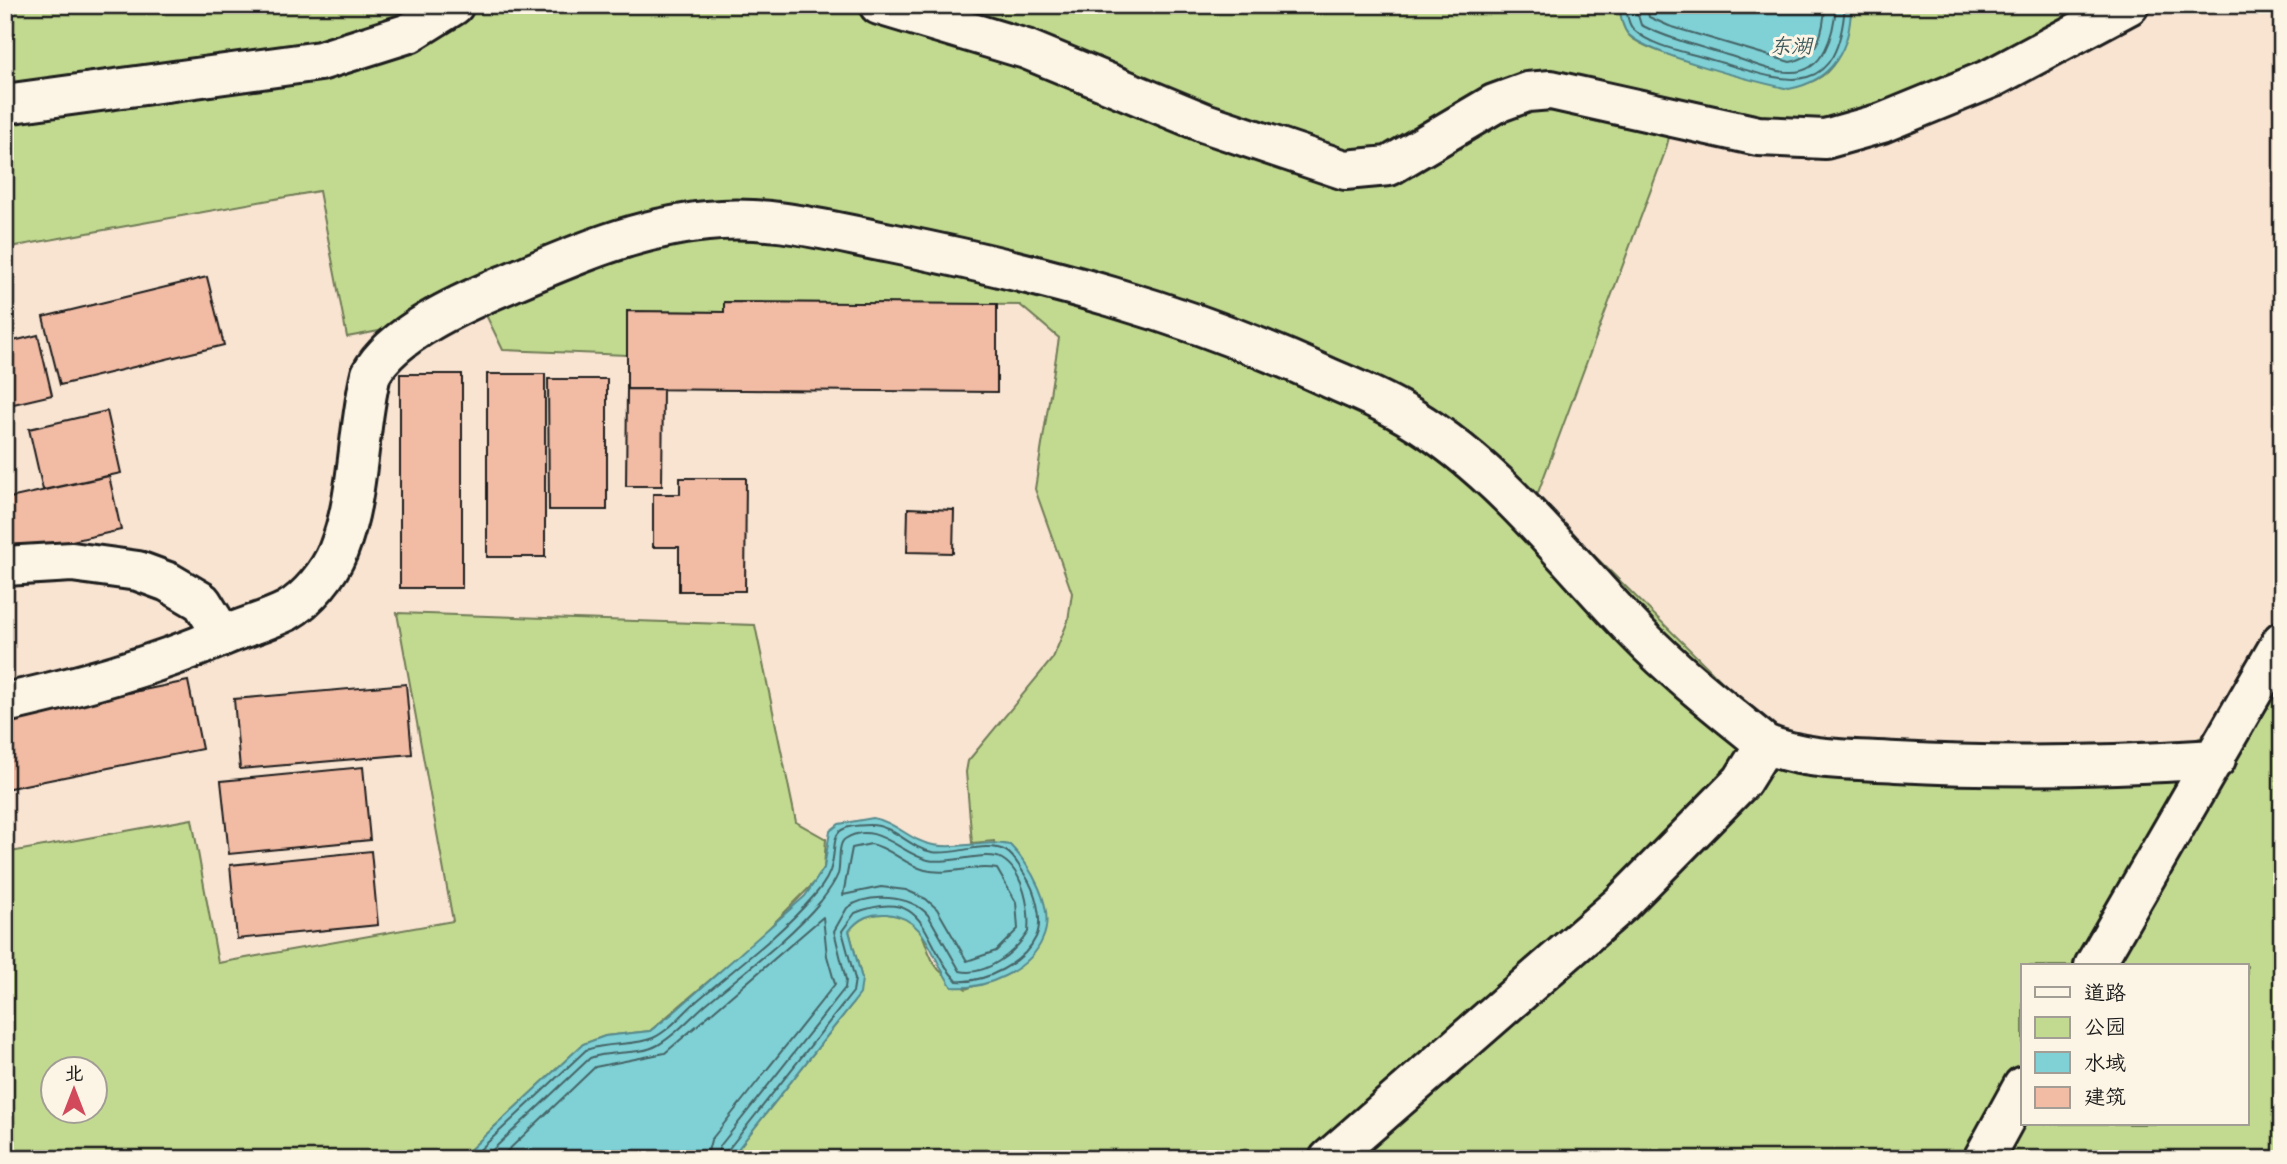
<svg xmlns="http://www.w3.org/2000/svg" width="2287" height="1164" viewBox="0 0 2287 1164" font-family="'Shantell Sans','LXGW WenKai TC',sans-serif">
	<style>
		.green { fill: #c2da90; stroke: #6f7b56; stroke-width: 2; fill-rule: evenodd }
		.water { fill: #7fd1d6; stroke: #57898c; stroke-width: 2 }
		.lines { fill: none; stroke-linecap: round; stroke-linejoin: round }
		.shore { stroke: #446466; stroke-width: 2 }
		.building { fill: #f1bba4; stroke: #1c1c1c; stroke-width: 2 }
		.minor-casing { stroke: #1c1c1c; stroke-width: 44 }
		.minor { stroke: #fcf5e5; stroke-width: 38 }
		.labels { text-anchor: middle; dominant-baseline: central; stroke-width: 6; stroke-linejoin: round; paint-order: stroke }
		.water-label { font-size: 21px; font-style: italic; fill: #3f5b5d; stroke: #fcf5e5 }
	</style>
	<rect width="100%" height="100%" fill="#f9e4d2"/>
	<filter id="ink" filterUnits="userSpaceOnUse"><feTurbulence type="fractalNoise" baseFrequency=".0143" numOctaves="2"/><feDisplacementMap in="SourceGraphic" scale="14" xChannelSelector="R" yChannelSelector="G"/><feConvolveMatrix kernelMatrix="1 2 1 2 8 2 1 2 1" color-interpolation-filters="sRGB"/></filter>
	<g filter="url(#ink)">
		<path class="green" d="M5,5H1619C1621,17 1622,31 1633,39C1656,54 1688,59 1714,67C1757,80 1817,107 1840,52C1847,35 1851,23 1851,5H2102L2065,26L1859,118L1801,127L1678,105L1665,152L1536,498L1768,727L1814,748L2151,749C2183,744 2206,742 2228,717L2282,619V1159H730L853,1003L862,979L849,930C860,918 870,913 887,914C933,918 918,946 939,970C946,977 958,983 966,989L1010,973L994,841L972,843L966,772L968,761L1053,658L1068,621L1072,593L1035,489L1059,338L1020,305L724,302V312L627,311V355L503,350L472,286L379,331L347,337L319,191L5,248ZM2023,966H2247V1124H2023Z
			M397,613L755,625L796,822L826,839L824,868L818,879L758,939L650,1031L605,1036L583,1044L460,1159H5V853L192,819L218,963L453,921ZM52,1070H94V1112H52Z"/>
		<path class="water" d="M1619,5H1851C1851,48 1833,81 1789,89C1757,82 1650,55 1629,35C1622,28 1621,16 1619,5Z
			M873,818C896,822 910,841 933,845C959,850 984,839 1010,845C1030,865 1056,908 1043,938C1030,971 984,990 952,987C931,958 928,918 887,914C870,913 859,918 849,931L862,979L860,994L730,1159H460L583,1044L605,1036L650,1031L672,1014L805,896L824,868L830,831L839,824Z"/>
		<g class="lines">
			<path class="shore" d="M1626,5C1627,14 1628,24 1634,30C1652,47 1687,52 1709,59C1779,79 1837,109 1845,5
				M1635,5L1641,25C1669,39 1698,46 1727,55C1746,60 1769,72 1789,72C1825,74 1834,32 1836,5
				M1646,5L1649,17L1669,26L1790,62C1819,57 1824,30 1825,5
				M871,844C889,847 905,865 925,870C949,876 973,864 997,869L1016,902L1018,929L996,951L967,961L937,909L926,899L906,890L881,887L843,895L852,848Z
				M470,1159L586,1050C608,1042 635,1046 653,1038C670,1030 684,1012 698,1000C736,967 779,936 812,898C819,890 826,882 830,871C840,842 823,825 870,825C894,825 909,848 932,852C955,856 985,840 1006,851C1014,855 1020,868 1025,875C1035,890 1044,920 1036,937C1024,963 985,983 957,981C922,945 930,884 855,913L842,931L855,979L853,992L727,1151L725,1159
				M483,1159L590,1058C611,1050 638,1056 658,1045C676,1035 691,1017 706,1004C745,971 789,939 821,901C828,892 834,884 838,874C841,865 837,844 845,839C875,819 901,854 928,860C948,865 987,850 1002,859C1024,872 1030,909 1028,932C1015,952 986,977 960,971L928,915C911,895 868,892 847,908L834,931L846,980L845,988L720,1146L716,1159
				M499,1159L595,1067L665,1053L823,917L827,956L835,984L711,1140L706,1159"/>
		</g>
		<path class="building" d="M207,277L224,345L60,385L43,317Z
			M724,302L997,304V392L627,389V311L724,312Z
			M38,335L52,395L5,406V343Z
			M400,374H462V588H400Z
			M487,374H545V557H487Z
			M548,379H607V510H549Z
			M627,389H663L662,486H626Z
			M107,411L121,473L43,490L29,429Z
			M109,476L121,530L5,556V499Z
			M680,478H746L745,591H679V547H653V494H680Z
			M908,508L954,510L953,553L907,552Z
			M188,681L202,749L5,789V718Z
			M406,684L412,754L240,769L234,699Z
			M363,767L370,840L229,854L221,781Z
			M371,851L378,925L237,939L230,865Z"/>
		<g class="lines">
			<defs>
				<path id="minor" d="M879,5L1026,49L1205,123L1345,170L1389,166L1494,104L1527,92L1551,90L1758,136L1825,139L1882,123L1992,78L2129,5
					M5,104L320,61L409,33L454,5
					M5,566L72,562L138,571L168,582L202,602L223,636
					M5,703C80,686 152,667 223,636C244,627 267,621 287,611C308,599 329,573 338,551C360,496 357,431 371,374C392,334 462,303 502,286C570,257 634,228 707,221C769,214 829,231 890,243C1040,273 1186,312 1325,376C1350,387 1375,397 1398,410C1495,463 1562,556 1638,634C1677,674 1721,708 1765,744C1806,761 1852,759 1896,762C2003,768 2109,766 2216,759
					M2094,966L2282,641
					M1329,1159L1621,904L1742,781L1765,744
					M1983,1159L2023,1086"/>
			</defs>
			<use href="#minor" class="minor-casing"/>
			<use href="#minor" class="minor"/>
		</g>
	</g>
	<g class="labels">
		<g class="water-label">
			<text x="1791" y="46">东湖</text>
		</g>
	</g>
	<rect width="2287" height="1164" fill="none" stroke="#fcf5e5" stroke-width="28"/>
	<rect x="14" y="14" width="2259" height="1136" fill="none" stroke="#1c1c1c" stroke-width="2.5" filter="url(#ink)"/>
	<rect x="2021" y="964" width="228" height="161" fill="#fcf5e5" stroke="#a29e95" stroke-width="2"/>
	<rect x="2035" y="987" width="35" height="10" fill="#fcf5e5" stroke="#a29e95" stroke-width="2"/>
	<text x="2084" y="1000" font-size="21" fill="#1c1c1c">道路</text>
	<rect x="2035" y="1017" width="35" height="21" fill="#c2da90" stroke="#a29e95" stroke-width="2"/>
	<text x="2084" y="1034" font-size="21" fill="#1c1c1c">公园</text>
	<rect x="2035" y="1052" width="35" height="21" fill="#7fd1d6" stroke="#a29e95" stroke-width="2"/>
	<text x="2084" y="1070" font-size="21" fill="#1c1c1c">水域</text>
	<rect x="2035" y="1087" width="35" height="21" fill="#f1bba4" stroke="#a29e95" stroke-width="2"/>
	<text x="2084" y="1104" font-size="21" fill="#1c1c1c">建筑</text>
	<g transform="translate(74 1090)"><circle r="33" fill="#fcf5e5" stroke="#a29e95" stroke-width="2"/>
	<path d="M0-5L12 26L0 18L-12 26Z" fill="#d1495b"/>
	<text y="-10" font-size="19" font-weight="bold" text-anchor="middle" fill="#1c1c1c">北</text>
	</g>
</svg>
